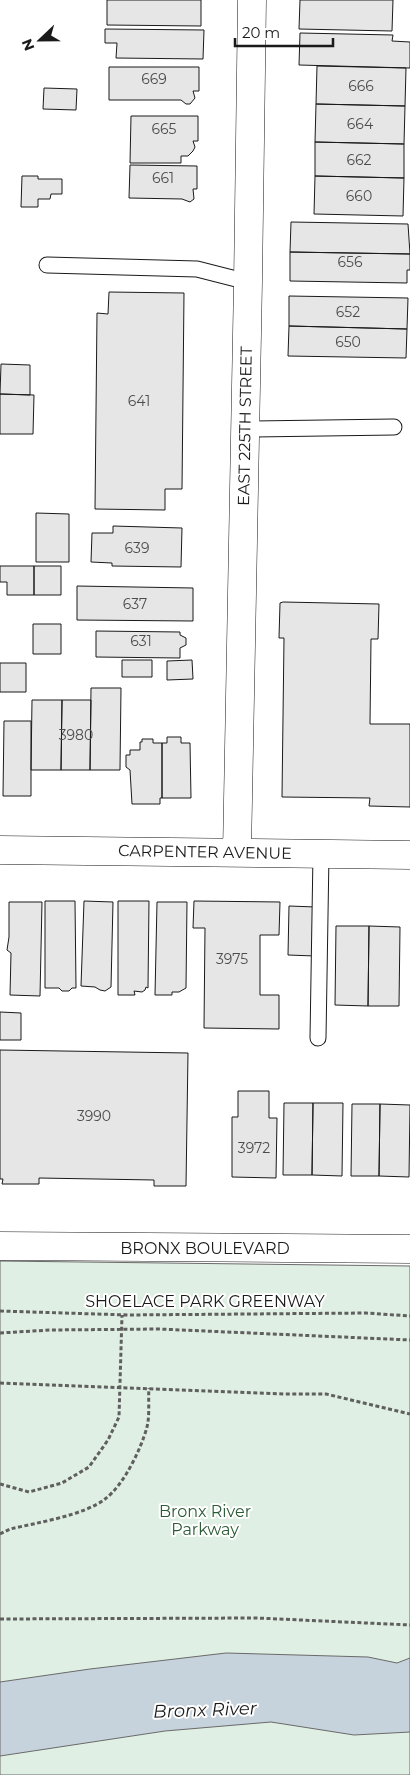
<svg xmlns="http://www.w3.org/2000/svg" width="410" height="1775" viewBox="0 0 410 1775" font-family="Montserrat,sans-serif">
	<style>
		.green { fill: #e0efe3; stroke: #6a6a6a }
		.water { fill: #c6d2dc; stroke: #6a6a6a }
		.building { fill: #e6e6e6; stroke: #1a1a1a }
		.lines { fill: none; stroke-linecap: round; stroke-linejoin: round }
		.service-casing { stroke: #1a1a1a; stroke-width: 17 }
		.minor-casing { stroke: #1a1a1a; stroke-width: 29 }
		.path { stroke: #5f5f5f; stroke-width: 3; stroke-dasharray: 4 2.5; stroke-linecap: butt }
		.service { stroke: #fff; stroke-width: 15 }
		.minor { stroke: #fff; stroke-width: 28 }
		.labels { text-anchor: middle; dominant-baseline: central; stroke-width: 4; stroke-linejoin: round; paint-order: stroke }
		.number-label { font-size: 14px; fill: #4d4d4d }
		.street-label { font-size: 16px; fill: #1a1a1a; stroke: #fff }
		.park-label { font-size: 16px; fill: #2b5a34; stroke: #fff }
		.water-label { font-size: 18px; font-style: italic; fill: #1a1a1a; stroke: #fff }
	</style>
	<rect width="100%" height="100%" fill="#fff"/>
	<path class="green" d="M0,1261L410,1266V1775H0Z"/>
	<path class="water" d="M226,1653L368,1657L397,1663L410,1658V1732L354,1735L271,1722L165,1731L0,1756V1682L90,1669Z"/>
	<path class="building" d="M107,0H201V26L107,25Z
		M300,0H393L392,31L299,29Z
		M105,29L204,30L203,59L116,58L117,43H105Z
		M300,33L393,35L392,41L410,42V68L299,65Z
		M317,66L406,68L405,106L316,104Z
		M109,67H199V91H193L195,98L190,104H186L181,100H109Z
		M44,88L77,89L76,110L43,109Z
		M316,104L405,106L404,144L315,142Z
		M131,116H198V141H193L195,147L193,151L188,156H181V163H130Z
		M315,142L404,144V178L315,176Z
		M130,165L197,166V189H193L194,199L190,202L182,199L129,198Z
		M22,176H38V179H62V194H51L50,199H38V207H21Z
		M315,176L404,178L403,216L314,214Z
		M291,222L408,224L410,254L290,252Z
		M290,252L410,254V270H407V283L290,281Z
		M109,292L184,293L182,489H165V510L95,509L97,313L108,314Z
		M289,296L408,298L407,329L289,326Z
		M289,326L407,329L406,358L288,356Z
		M1,364L30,365V395L0,394Z
		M0,394L34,395L33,434H0Z
		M36,513L69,514V562H36Z
		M113,526L182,528L181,567L112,566V563L91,562L92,533H113Z
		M0,566H34V595H7V582H0Z
		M34,566H61V595H34Z
		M77,586L193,588V621L77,620Z
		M283,602L379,604L378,639H371L370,724H410V807L369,806L370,798L282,797L284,638H279L280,603Z
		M33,624H61V654H33Z
		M96,631L180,632V635L186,638V645L180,648V658L96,657Z
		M122,660H152V677H122Z
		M192,660L193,679L167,680V661Z
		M0,663H26V692H0Z
		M91,688H121L120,770H90Z
		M32,700H62L61,770H31Z
		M62,700H91L90,770H61Z
		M4,721H31V796H3Z
		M167,737H181V743H190L191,798H162V743H167Z
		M142,739H153V743H162V798H160V804H132L130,770L126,767V755H130V750H140V742H142Z
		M45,901H75L76,988H72L69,991H62L59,988H45Z
		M84,901L113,902L111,987L105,991L100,990L95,987L81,986Z
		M118,901H149L148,988L146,987L145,990L142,992L134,991L135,995H118Z
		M194,901L280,902L279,935H260V995H279V1029L204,1028L205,928H193Z
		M9,902H42L40,996L10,995L11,953L7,950L9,937Z
		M157,902H187L186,988L179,992H172V995H155Z
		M289,906L316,907L315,956L288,955Z
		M336,926H369L368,1006L335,1005Z
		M369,926L400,927L399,1006H368Z
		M0,1012L21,1013V1040H0Z
		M0,1050L188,1053L186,1186H154V1180L39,1178V1184H2L3,1179H0Z
		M238,1091H269V1118H277L276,1178L232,1177V1117H238Z
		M284,1103H313L312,1175H283Z
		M313,1103H343L342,1176L312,1175Z
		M352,1104H380L379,1176H351Z
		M380,1104L410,1105L409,1177L379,1176Z"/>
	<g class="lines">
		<defs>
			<path id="service" d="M47,265L197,269L248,282
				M245,429L394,427
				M318,1038L321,854"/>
			<path id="minor" d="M0,850L410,855
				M237,852L248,282L252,0
				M0,1246L410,1249"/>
		</defs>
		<use href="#service" class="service-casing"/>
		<use href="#minor" class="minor-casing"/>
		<path class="path" d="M0,1311L128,1315L366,1313L410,1316
			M0,1333L51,1330L159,1329L410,1340
			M0,1383L284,1394H326L410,1414
			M0,1484L29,1492L62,1483L89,1467L108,1440L119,1417L122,1315
			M0,1534L10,1529C36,1523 85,1515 105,1499C124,1485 141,1449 147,1427C150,1415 148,1400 149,1388
			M0,1619L257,1618L410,1625"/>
		<use href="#service" class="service"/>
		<use href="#minor" class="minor"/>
	</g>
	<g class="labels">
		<g class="number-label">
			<text x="154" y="79">669</text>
			<text x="361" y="86">666</text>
			<text x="360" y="124">664</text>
			<text x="164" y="129">665</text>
			<text x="359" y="160">662</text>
			<text x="163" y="178">661</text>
			<text x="359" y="196">660</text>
			<text x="350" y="262">656</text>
			<text x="348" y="312">652</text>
			<text x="348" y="342">650</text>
			<text x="139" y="401">641</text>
			<text x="137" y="548">639</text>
			<text x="135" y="604">637</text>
			<text x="141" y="641">631</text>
			<text x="76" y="735">3980</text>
			<text x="232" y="959">3975</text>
			<text x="94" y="1116">3990</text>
			<text x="254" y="1148">3972</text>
		</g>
		<g class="street-label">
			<text transform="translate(245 426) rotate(-89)">EAST 225TH STREET</text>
			<text transform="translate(205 852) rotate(1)">CARPENTER AVENUE</text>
			<text x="205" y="1248">BRONX BOULEVARD</text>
			<text x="205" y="1301">SHOELACE PARK GREENWAY</text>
		</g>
		<g class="park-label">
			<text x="205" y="1511">Bronx River<tspan x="205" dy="18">Parkway</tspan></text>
		</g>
		<g class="water-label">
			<text transform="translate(205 1710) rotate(-2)">Bronx River</text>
		</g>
	</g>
	<g transform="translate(40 40) rotate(248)" stroke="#ffffff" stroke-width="4" paint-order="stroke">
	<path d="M0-4L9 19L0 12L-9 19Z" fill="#1a1a1a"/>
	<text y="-8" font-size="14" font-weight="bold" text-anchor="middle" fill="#1a1a1a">N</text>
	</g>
	<path d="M235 38v8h98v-8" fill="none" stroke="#1a1a1a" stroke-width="2.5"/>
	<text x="242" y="38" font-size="15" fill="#1a1a1a" stroke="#ffffff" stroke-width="4" paint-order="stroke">20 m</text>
</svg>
